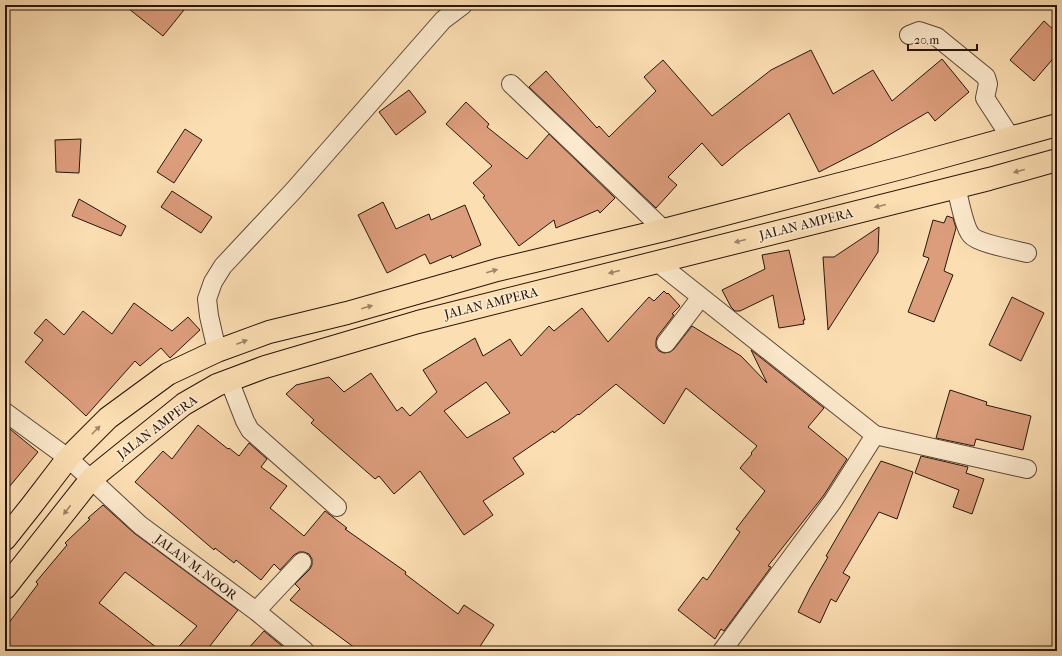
<svg xmlns="http://www.w3.org/2000/svg" width="1062" height="656" viewBox="0 0 1062 656" font-family="'IM FELL French Canon',serif">
	<style>
		.building { fill: #dc9d7c; stroke: #27150c; fill-rule: evenodd }
		.lines { fill: none; stroke-linecap: round; stroke-linejoin: round }
		.minor-casing { stroke: #5c4736; stroke-width: 20 }
		.primary-casing { stroke: #27150c; stroke-width: 24 }
		.minor { stroke: #fdeace; stroke-width: 18 }
		.primary { stroke: #fcdeb3; stroke-width: 22 }
		.oneway { fill: #9c8468 }
		.labels { text-anchor: middle; dominant-baseline: central; stroke-width: 3.5; stroke-linejoin: round; paint-order: stroke }
		.street-label { font-size: 13px; fill: #27150c; stroke: #fdeace }
	</style>
	<rect width="100%" height="100%" fill="#fcdeb3"/>
	<filter id="stains"><feTurbulence type="fractalNoise" baseFrequency=".005" numOctaves="4"/><feColorMatrix values="0 0 0 0 .2 0 0 0 0 .09 0 0 0 0 .02 0 0 0 .5 -.17"/></filter>
	<radialGradient id="worn" r=".72"><stop offset=".6" stop-color="#630" stop-opacity="0"/><stop offset="1" stop-color="#630" stop-opacity=".3"/></radialGradient>
	<path class="building" d="M124,5H188L163,36Z
		M1044,21L1057,33V54L1034,81L1010,60Z
		M811,50L833,94L873,70L892,101L942,59L969,92L935,121L928,112L872,145L819,172L789,113L742,149L722,166L702,143L668,177L677,185L656,208L529,87L546,71L597,128L599,126L609,137L656,91L644,77L663,60L712,116L771,70Z
		M409,90L426,112L396,135L379,112Z
		M466,102L489,124L487,127L527,159L549,134L615,198L600,213L598,210L556,228L554,220L519,246L483,197L485,196L473,183L492,166L446,124Z
		M185,129L202,140L174,183L157,172Z
		M81,139L79,173L56,172L55,140Z
		M172,191L212,217L201,233L161,207Z
		M79,199L126,226L121,236L72,216Z
		M383,202L396,229L429,214L431,220L465,205L481,245L452,258L451,255L430,264L425,254L387,273L358,215Z
		M947,216L953,218L956,228L944,271L953,275L934,322L908,312L929,258L923,256L933,220L944,223Z
		M879,227L878,252L828,330L823,257H834Z
		M789,250L805,320H803L804,324L779,328L773,295L740,311H735L731,307L722,290L765,269L762,255Z
		M664,291L667,294L668,293L680,306L672,314L674,315L657,337L656,341V347L659,351L664,353L670,352L674,349L692,326L741,356L767,383L751,350L824,408L808,427L847,459L824,495L768,566L771,567L724,631L721,629L715,639L678,610L703,577L707,580L740,532L736,529L765,491L740,468L752,454L751,453L757,446L686,388L664,424L616,384L579,415L578,414L554,433L553,431L513,458L524,474L483,501L493,515L464,535L420,471L394,494L379,476L375,479L311,423L314,420L286,394L296,385L329,377L344,392L371,373L397,411L402,407L410,416L437,392L423,370L475,338L483,356L510,339L521,356L549,326L554,331L582,308L608,342L649,297L654,301ZM486,382L510,413L467,438L444,411Z
		M1012,297L1044,313L1021,361L989,345Z
		M134,303L172,331L188,317L200,330L170,358L161,348L140,366L135,361L86,416L69,400L25,362L43,340L34,333L46,319L64,335L83,311L112,334Z
		M950,390L987,402L986,405L1031,416L1023,450L976,439L974,446L936,438Z
		M5,425L38,452L5,492Z
		M198,425L228,449L229,448L239,456L249,443L267,459L261,467L287,486L270,508L304,536L325,511L347,528L345,529L406,572L405,574L458,614L464,605L494,625L477,651H359L290,600L300,589L295,584L310,569L312,565V559L309,554L304,552H299L294,555L280,570L274,564L261,580L236,560L234,563L215,548L214,550L135,482L163,451L172,459Z
		M921,456L968,467L966,473L984,479L972,514L953,507L959,490L915,473Z
		M881,461L913,472L897,519L879,512L843,573L850,577L836,602L831,599L820,623L798,612L810,588L828,557L826,556Z
		M103,505L134,533L238,610L206,651H175L197,626L125,572L99,603L161,651H5V628L38,584L36,582L67,545L65,543L90,519L88,518Z
		M264,631L288,651H246Z"/>
	<g class="lines">
		<defs>
			<path id="minor" d="M909,35L919,31L937,37L986,77L988,84L985,98L1011,138
				M511,84L664,230
				M956,187C959,198 964,227 971,235C977,243 1015,250 1027,253
				M657,262L875,435L1027,469
				M666,343L701,297
				M217,351L209,316L207,299L213,282L223,266L294,190L443,20L463,5
				M229,380L245,421L250,430L337,507
				M5,412L68,458L140,525L256,611L305,651
				M256,611L302,562
				M722,651L833,501L875,435"/>
			<path id="primary" d="M5,539L32,505L68,458L108,418L168,374L217,351L269,332L347,313L497,270L664,230L905,167L1057,125
				M5,588L91,479L184,404L217,385L265,367L418,322L989,179L1057,160"/>
		</defs>
		<use href="#minor" class="minor-casing"/>
		<use href="#primary" class="primary-casing"/>
		<use href="#minor" class="minor"/>
		<use href="#primary" class="primary"/>
	</g>
	<defs><path id="oneway-solid" d="M-6-.8H1V-3.2L6.5 0L1 3.2V.8H-6Z"/></defs>
	<g class="oneway">
		<use href="#oneway-solid" transform="translate(1019 171) rotate(165)"/>
		<use href="#oneway-solid" transform="translate(880 206) rotate(166)"/>
		<use href="#oneway-solid" transform="translate(740 241) rotate(166)"/>
		<use href="#oneway-solid" transform="translate(492 271) rotate(-16)"/>
		<use href="#oneway-solid" transform="translate(614 272) rotate(166)"/>
		<use href="#oneway-solid" transform="translate(367 307) rotate(-16)"/>
		<use href="#oneway-solid" transform="translate(242 342) rotate(-21)"/>
		<use href="#oneway-solid" transform="translate(96 430) rotate(-45)"/>
		<use href="#oneway-solid" transform="translate(67 510) rotate(127)"/>
	</g>
	<g class="labels">
		<g class="street-label">
			<text transform="translate(806 224) rotate(-14)">JALAN AMPERA</text>
			<text transform="translate(491 303) rotate(-14)">JALAN AMPERA</text>
			<text transform="translate(157 427) rotate(-37)">JALAN AMPERA</text>
			<text transform="translate(196 567) rotate(37)">JALAN M. NOOR</text>
		</g>
	</g>
	<rect width="1062" height="656" fill="none" stroke="#fcdeb3" stroke-width="20"/>
	<rect x="6" y="6" width="1050" height="644" fill="none" stroke="#27150c" stroke-width="2"/>
	<rect x="10" y="10" width="1042" height="636" fill="none" stroke="#27150c"/>
	<path d="M908 44v6h69v-6" fill="none" stroke="#27150c" stroke-width="2"/>
	<text x="914" y="44" font-size="12" fill="#27150c" stroke="#fdeace" stroke-width="3" paint-order="stroke">20 m</text>
	<rect width="100%" height="100%" filter="url(#stains)"/>
	<rect width="100%" height="100%" fill="url(#worn)"/>
</svg>
